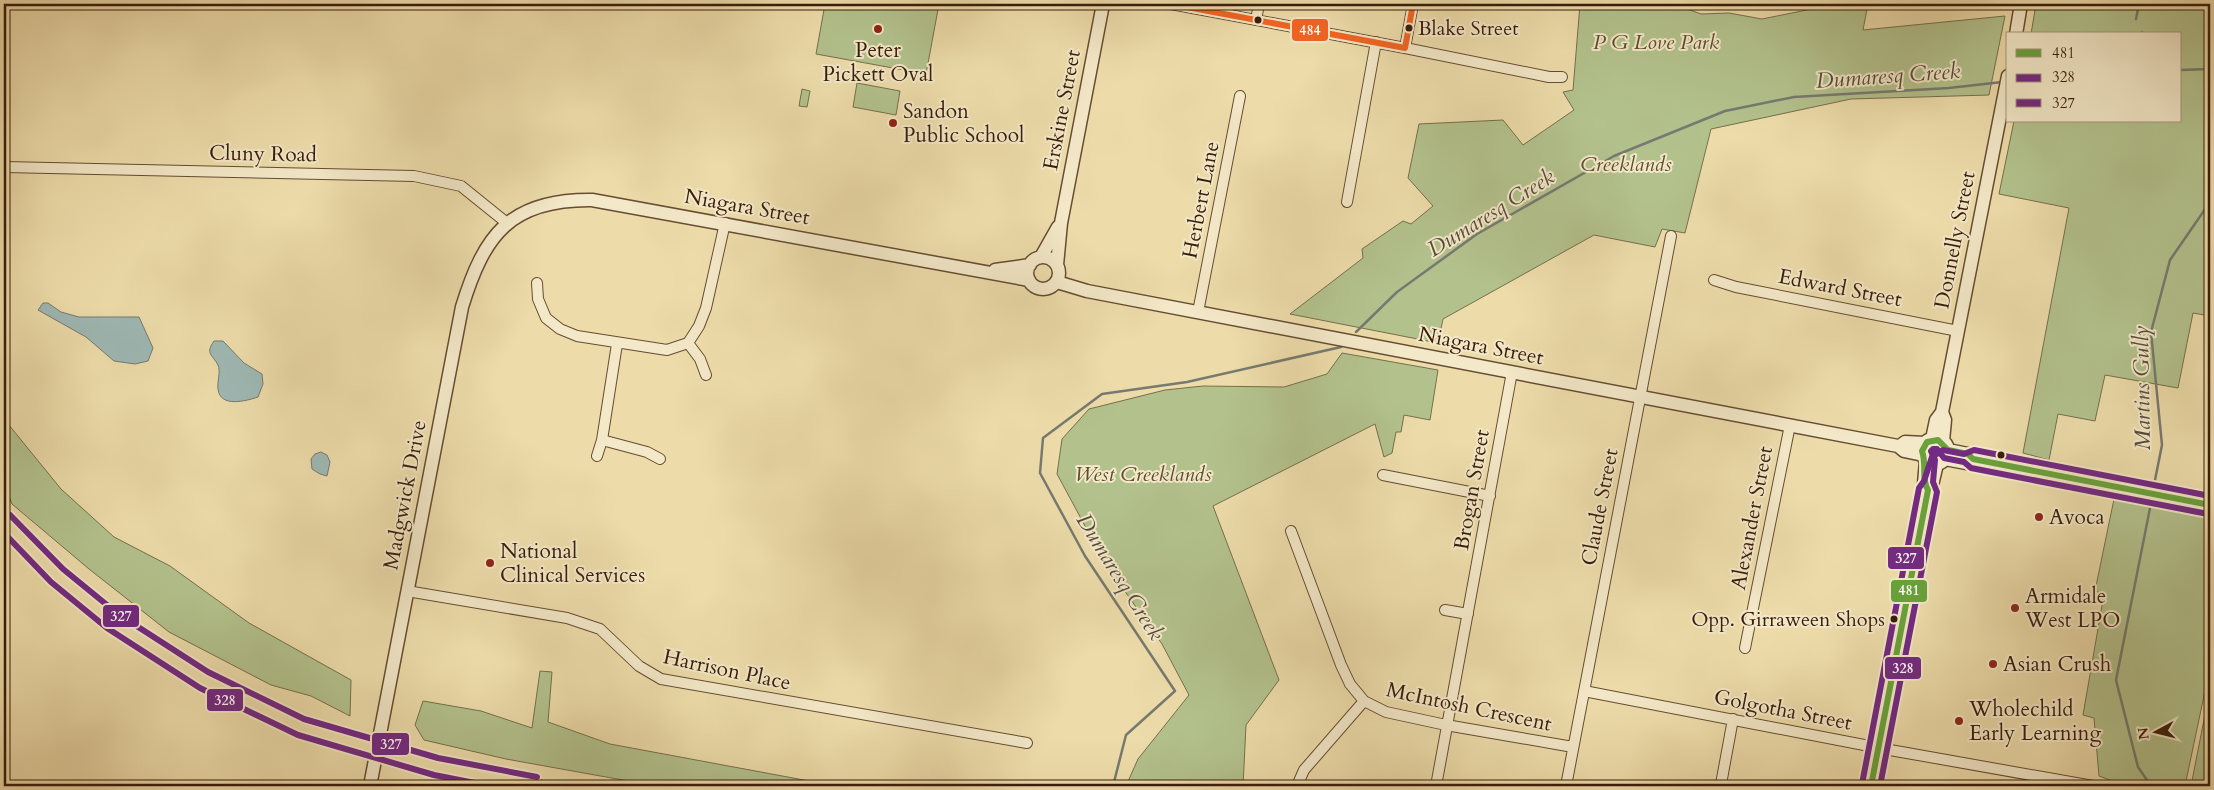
<svg xmlns="http://www.w3.org/2000/svg" width="2214" height="790" viewBox="0 0 2214 790" font-family="Cardo,serif">
	<style>
		.green { fill: #b3c28d; stroke: #766f4c }
		.water { fill: #9eb9b5; stroke: #767a71 }
		.lines { fill: none; stroke-linecap: round; stroke-linejoin: round }
		.stream { stroke: #767a71; stroke-width: 2.5 }
		.minor-casing { stroke: #664c32; stroke-width: 12 }
		.tertiary-casing { stroke: #664c32; stroke-width: 15 }
		.trunk-casing { stroke: #391c0a; stroke-width: 19 }
		.minor { stroke: #f3e8c8; stroke-width: 10 }
		.tertiary { stroke: #f3e8c8; stroke-width: 12 }
		.trunk { stroke: #eddcaa; stroke-width: 16 }
		.trunk-bridge-casing { stroke: #391c0a; stroke-width: 19; stroke-linecap: butt }
		.trunk-bridge { stroke: #eddcaa; stroke-width: 16 }
		.bus-1-casing { stroke: #f3e8c8; stroke-width: 10 }
		.bus-2-casing { stroke: #f3e8c8; stroke-width: 10 }
		.bus-3-casing { stroke: #f3e8c8; stroke-width: 10 }
		.bus-4-casing { stroke: #f3e8c8; stroke-width: 10 }
		.bus-1 { stroke: #69a23b; stroke-width: 6 }
		.bus-2 { stroke: #732a82; stroke-width: 6 }
		.bus-3 { stroke: #732a82; stroke-width: 6 }
		.bus-4 { stroke: #f26522; stroke-width: 6 }
		.bus-dot { fill: #391c0a; stroke: #f3e8c8; stroke-width: 2 }
		.poi-dot { fill: #8f2418; stroke: #f3e8c8; stroke-width: 2 }
		.labels { text-anchor: middle; dominant-baseline: central; stroke-width: 4; stroke-linejoin: round; paint-order: stroke }
		.bus-label { font-size: 20px; fill: #391c0a; stroke: #f3e8c8; text-anchor: start }
		.park-label { font-size: 21px; font-style: italic; fill: #5e4e31; stroke: #f3e8c8 }
		.poi-label { font-size: 21px; fill: #391c0a; stroke: #f3e8c8; text-anchor: start }
		.street-label { font-size: 21px; fill: #391c0a; stroke: #f3e8c8 }
		.water-label { font-size: 22px; font-style: italic; fill: #574b3d; stroke: #f3e8c8 }
		.line-badge { stroke: #f3e8c8; stroke-width: 2 }
		.badge-label { font-size: 14px; text-anchor: middle; font-weight: bold; fill: #fff }
	</style>
	<rect width="100%" height="100%" fill="#eddcaa"/>
	<filter id="stains"><feTurbulence type="fractalNoise" baseFrequency=".004" numOctaves="4"/><feColorMatrix values="0 0 0 0 .2 0 0 0 0 .09 0 0 0 0 .02 0 0 0 .5 -.17"/></filter>
	<radialGradient id="worn" r=".72"><stop offset=".6" stop-color="#630" stop-opacity="0"/><stop offset="1" stop-color="#630" stop-opacity=".3"/></radialGradient>
	<path class="green" d="M825,4H939L926,74L816,54Z
		M1580,4H1674L1701,14L1729,13L1762,19L1837,4H1868L1863,30L2005,16L1989,95L1851,99L1711,129L1685,233L1662,229L1655,247L1594,235L1443,319L1438,343L1290,314L1363,258L1362,249L1403,221L1411,224L1433,206L1408,178L1419,124L1503,120L1523,145L1574,110L1563,92L1573,90Z
		M2036,4H2210V316L2193,313L2178,388L2105,375L2095,421L2058,414L2049,460L2023,453L2069,208L1999,194L2014,121H2180V34H2031Z
		M857,83L900,91L896,115L853,107Z
		M802,89L810,91L807,107L799,106Z
		M1342,353L1438,370L1430,420L1404,415L1401,432H1396L1392,453L1384,457L1375,424L1213,506L1279,680L1246,725L1243,786H1126L1138,759L1189,695L1162,644L1105,563L1057,474L1062,439L1089,409L1165,390L1203,386L1284,387L1327,374Z
		M4,419L61,489L114,537L170,566L249,623L351,680L350,716L311,696L271,685L169,632L89,569L12,504L4,483Z
		M2114,499L2179,509L2210,517V667L2185,786H2126L2099,776L2094,718L2083,715L2104,594L2095,591Z
		M540,671L552,672L548,722L610,744L836,786H656L506,759L424,740L415,725L423,701L481,711L532,728Z
		M2210,689V786H2191Z"/>
	<path class="water" d="M43,303H48L61,312L79,317H139L153,348L148,361L135,364L114,361L86,337L38,310Z
		M214,341H223L244,363L262,374L263,384L258,397C246,401 220,408 218,389C217,381 221,372 218,365C212,354 205,354 214,341Z
		M321,452L327,455L330,462L327,476L320,474L312,469L311,459L315,454Z"/>
	<g class="lines">
		<path class="stream" d="M2136,19L2139,4
			M2142,32L2143,34
			M2180,70L2210,69
			M1356,332L1397,292L1477,234L1614,156L1725,111L1794,97L1949,88L2002,82
			M2153,490L2162,445L2151,332L2170,260L2210,202
			M1113,786L1126,735L1175,691L1085,556L1040,473L1043,438L1102,394L1187,382L1341,347
			M2151,786L2138,767L2116,680L2152,498"/>
		<defs>
			<path id="minor" d="M1171,4L1405,48L1549,77H1562
				M1256,20L1259,4
				M1405,48L1413,4
				M4,167L414,176L461,186L507,223
				M1347,202L1376,42
				M1714,280L1736,287L1958,331
				M537,283L538,299L546,318L560,329L577,336L667,350L688,343L699,326L706,308L725,223
				M1198,312L1240,96
				M688,343L700,359L706,375
				M617,344L602,440L647,452L660,459
				M597,456L602,440
				M1383,475L1490,496
				M1291,531L1341,665L1350,684L1364,701L1386,712L1446,725L1573,747
				M407,591L567,618L600,629L639,666L661,679L1027,743
				M1445,610L1468,614
				M1745,648L1790,425
				M1584,691L1890,750L2093,786
				M1721,784L1733,719
				M1297,786L1304,770L1364,701
				M1436,786L1512,372
				M1566,786L1671,236"/>
			<path id="tertiary" d="M2016,34L2021,4
				M1041,257L1058,227
				M1027 273a16 16 0 1 1 32 0a16 16 0 1 1-32 0Z
				M1057,265L1061,223L1103,4
				M995,270L1030,265
				M1057,282L1087,291L1898,446L1904,451L1923,455
				M1942,412L1945,420L1943,441
				M1922 451a13 13 0 1 1 26 0a13 13 0 1 1-26 0Z
				M1932,439L1936,420L1942,412L2008,76
				M1900,446L1905,442L1925,443
				M1948,450L1968,454L1973,459
				M1945,459L1966,463L1973,459L2210,505
				M1926,461L1924,484L1928,490
				M370,786L462,307C484,235 510,199 592,200L1029,280
				M1871,786L1928,490L1932,485L1937,464"/>
			<path id="trunk" d="M4,521L57,575L113,621L204,680L301,727L355,744
				M401,758L535,786"/>
		</defs>
		<use href="#minor" class="minor-casing"/>
		<use href="#tertiary" class="tertiary-casing"/>
		<use href="#trunk" class="trunk-casing"/>
		<use href="#minor" class="minor"/>
		<use href="#tertiary" class="tertiary"/>
		<use href="#trunk" class="trunk"/>
		<defs>
			<path id="trunk-bridge" d="M355,744L401,758"/>
		</defs>
		<use href="#trunk-bridge" class="trunk-bridge-casing"/>
		<use href="#trunk-bridge" class="trunk-bridge"/>
		<defs>
			<path id="bus-1" d="M1871,786L1928,490C1921,479 1927,465 1922,451L1927,442L1938,440L1948,450L1968,454L1973,459L2210,505"/>
			<path id="bus-2" d="M4,533L51,582L107,628L200,688L298,735L434,775L490,786
				M1880,786L1937,492L1933,482L1935,460L1931,451L1933,449H1937L1944,458L1964,462L1971,468L2208,514"/>
			<path id="bus-3" d="M10,515L63,569L118,614L208,672L304,719L438,758L537,777
				M1862,784L1919,488L1924,481L1932,457L1943,450L1964,454L1974,450L2210,496"/>
			<path id="bus-4" d="M1171,4L1405,48L1413,4"/>
		</defs>
		<use href="#bus-1" class="bus-1-casing"/>
		<use href="#bus-2" class="bus-2-casing"/>
		<use href="#bus-3" class="bus-3-casing"/>
		<use href="#bus-4" class="bus-4-casing"/>
		<use href="#bus-1" class="bus-1"/>
		<use href="#bus-2" class="bus-2"/>
		<use href="#bus-3" class="bus-3"/>
		<use href="#bus-4" class="bus-4"/>
	</g>
	<g class="bus-dot">
		<circle cx="1258" cy="20" r="4.5"/>
		<circle cx="1409" cy="28" r="4.5"/>
		<circle cx="2001" cy="455" r="4.5"/>
		<circle cx="1894" cy="619" r="4.5"/>
	</g>
	<g class="poi-dot">
		<circle cx="878" cy="29" r="5"/>
		<circle cx="893" cy="123" r="5"/>
		<circle cx="2039" cy="517" r="5"/>
		<circle cx="490" cy="563" r="5"/>
		<circle cx="2015" cy="608" r="5"/>
		<circle cx="1993" cy="664" r="5"/>
		<circle cx="1959" cy="721" r="5"/>
	</g>
	<g class="labels">
		<g class="bus-label">
			<text x="1418" y="28">Blake Street</text>
			<text x="1885" y="619" text-anchor="end">Opp. Girraween Shops</text>
		</g>
		<g class="park-label">
			<text x="1656" y="42">P G Love Park</text>
			<text x="1626" y="164">Creeklands</text>
			<text x="1143" y="474">West Creeklands</text>
		</g>
		<g class="poi-label">
			<text x="878" y="50" text-anchor="middle">Peter<tspan x="878" dy="24">Pickett Oval</tspan></text>
			<text x="903" y="111">Sandon<tspan x="903" dy="24">Public School</tspan></text>
			<text x="2049" y="517">Avoca</text>
			<text x="500" y="551">National<tspan x="500" dy="24">Clinical Services</tspan></text>
			<text x="2025" y="596">Armidale<tspan x="2025" dy="24">West LPO</tspan></text>
			<text x="2003" y="664">Asian Crush</text>
			<text x="1969" y="709">Wholechild<tspan x="1969" dy="24">Early Learning</tspan></text>
		</g>
		<g class="street-label">
			<text transform="translate(1062 110) rotate(-79)">Erskine Street</text>
			<text transform="translate(263 154) rotate(1)">Cluny Road</text>
			<text transform="translate(1201 200) rotate(-79)">Herbert Lane</text>
			<text transform="translate(747 207) rotate(10)">Niagara Street</text>
			<text transform="translate(1955 240) rotate(-79)">Donnelly Street</text>
			<text transform="translate(1840 288) rotate(11)">Edward Street</text>
			<text transform="translate(1481 346) rotate(11)">Niagara Street</text>
			<text transform="translate(1472 490) rotate(-80)">Brogan Street</text>
			<text transform="translate(405 495) rotate(-79)">Madgwick Drive</text>
			<text transform="translate(1600 507) rotate(-79)">Claude Street</text>
			<text transform="translate(1752 518) rotate(-79)">Alexander Street</text>
			<text transform="translate(727 670) rotate(12)">Harrison Place</text>
			<text transform="translate(1469 707) rotate(12)">McIntosh Crescent</text>
			<text transform="translate(1783 710) rotate(11)">Golgotha Street</text>
		</g>
		<g class="water-label">
			<text transform="translate(1888 76) rotate(-4)">Dumaresq Creek</text>
			<text transform="translate(1491 213) rotate(-32)">Dumaresq Creek</text>
			<text transform="translate(2142 388) rotate(-91)">Martins Gully</text>
			<text transform="translate(1120 577) rotate(58)">Dumaresq Creek</text>
		</g>
	</g>
	<g class="line-badge">
		<rect x="1291" y="18" width="38" height="24" rx="5" fill="#f26522"/>
		<rect x="1887" y="546" width="38" height="24" rx="5" fill="#732a82"/>
		<rect x="1890" y="579" width="38" height="24" rx="5" fill="#69a23b"/>
		<rect x="102" y="604" width="38" height="24" rx="5" fill="#732a82"/>
		<rect x="1884" y="656" width="38" height="24" rx="5" fill="#732a82"/>
		<rect x="206" y="688" width="38" height="24" rx="5" fill="#732a82"/>
		<rect x="371" y="732" width="39" height="24" rx="5" fill="#732a82"/>
	</g>
	<g class="badge-label">
		<text x="1310" y="35">484</text>
		<text x="1906" y="563">327</text>
		<text x="1909" y="595">481</text>
		<text x="121" y="621">327</text>
		<text x="1903" y="673">328</text>
		<text x="225" y="705">328</text>
		<text x="391" y="749">327</text>
	</g>
	<rect width="2214" height="790" fill="none" stroke="#eddcaa" stroke-width="20"/>
	<rect x="5" y="5" width="2204" height="780" fill="none" stroke="#391c0a" stroke-width="2.5"/>
	<rect x="10" y="10" width="2194" height="770" fill="none" stroke="#391c0a"/>
	<rect x="2006" y="32" width="175" height="90" fill="#f3e8c8" stroke="#a9967c"/>
	<rect x="2016" y="49" width="25" height="8" fill="#69a23b" stroke="#a9967c"/>
	<text x="2052" y="58" font-size="15" fill="#391c0a">481</text>
	<rect x="2016" y="74" width="25" height="8" fill="#732a82" stroke="#a9967c"/>
	<text x="2052" y="82" font-size="15" fill="#391c0a">328</text>
	<rect x="2016" y="99" width="25" height="8" fill="#732a82" stroke="#a9967c"/>
	<text x="2052" y="108" font-size="15" fill="#391c0a">327</text>
	<g transform="translate(2156 732) rotate(263)" stroke="#f3e8c8" stroke-width="4" paint-order="stroke">
	<path d="M0-4L9 19L0 12L-9 19Z" fill="#391c0a"/>
	<text y="-8" font-size="14" font-weight="bold" text-anchor="middle" fill="#391c0a">N</text>
	</g>
	<rect width="100%" height="100%" filter="url(#stains)"/>
	<rect width="100%" height="100%" fill="url(#worn)"/>
</svg>
